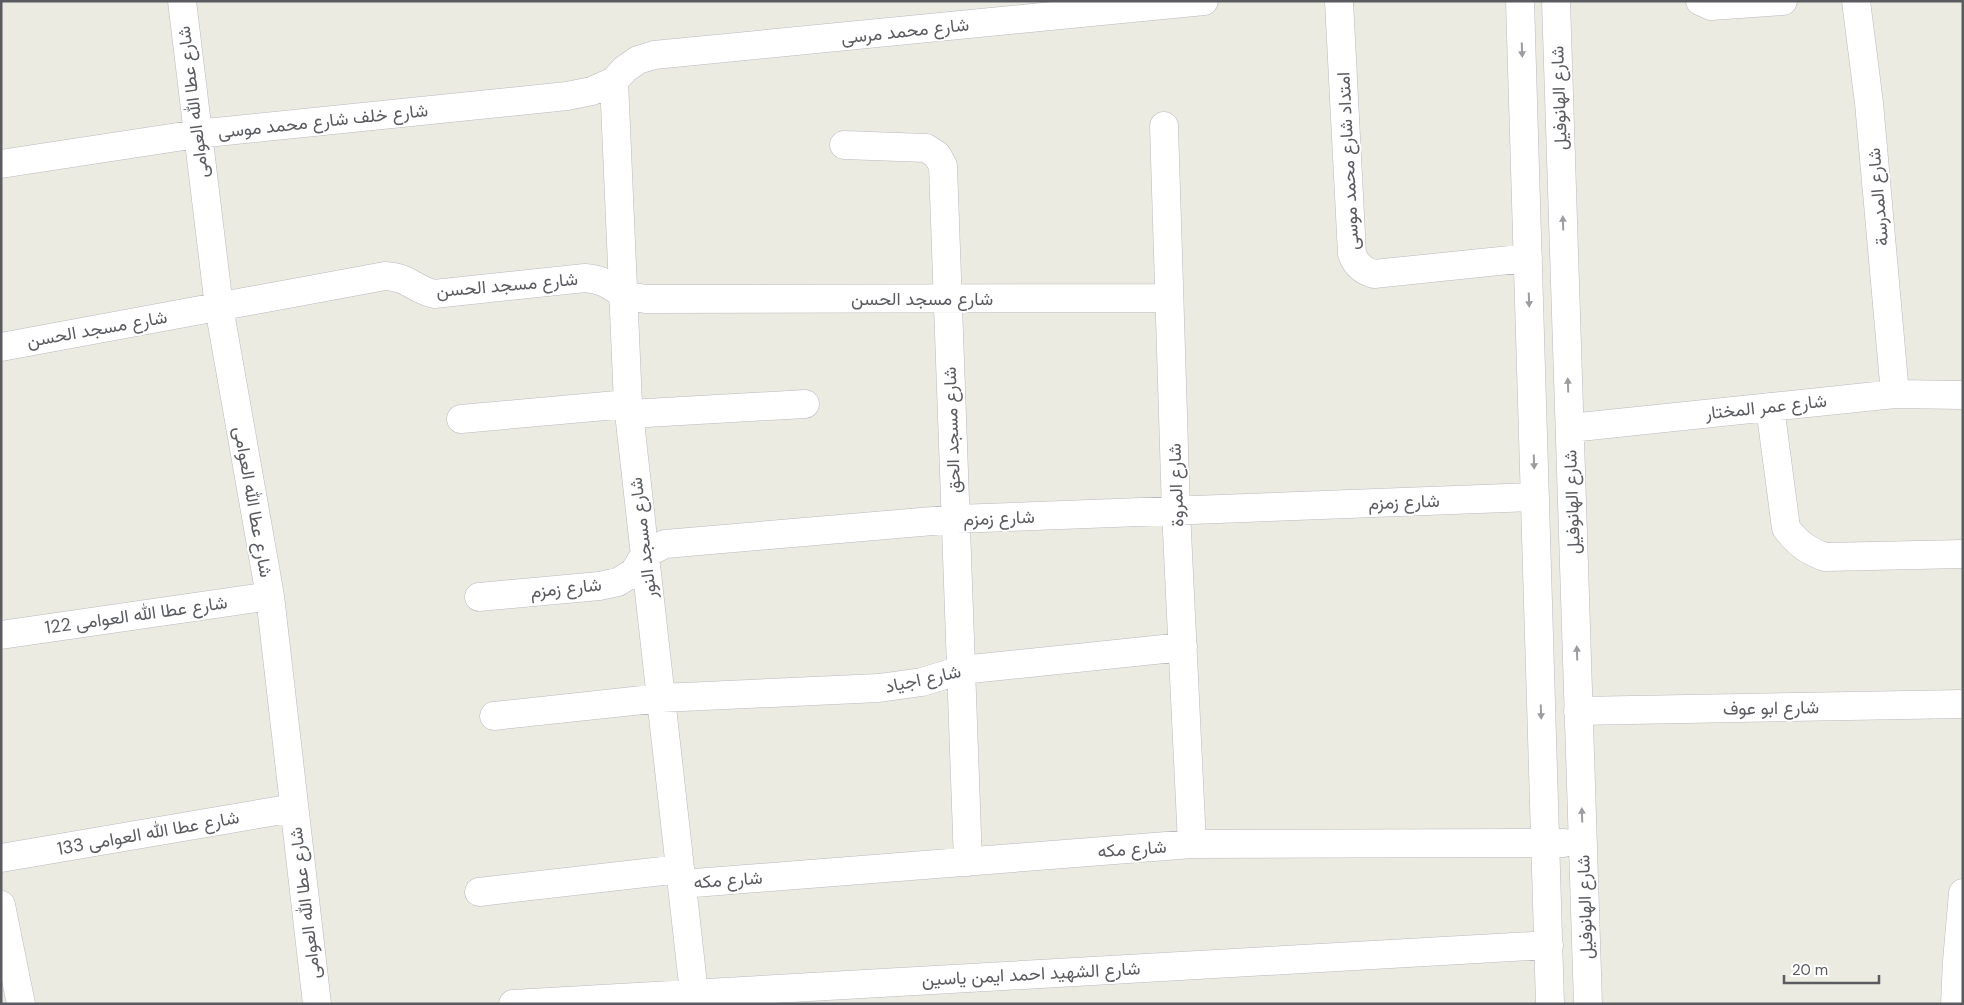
<svg xmlns="http://www.w3.org/2000/svg" width="1964" height="1005" viewBox="0 0 1964 1005" font-family="'DM Sans',Vazirmatn,sans-serif">
	<style>
		.lines { fill: none; stroke-linecap: round; stroke-linejoin: round }
		.minor-casing { stroke: #b9b9bf; stroke-width: 29 }
		.minor { stroke: #fff; stroke-width: 28 }
		.oneway { fill: #9c9da0 }
		.labels { text-anchor: middle; dominant-baseline: central; stroke-width: 4; stroke-linejoin: round; paint-order: stroke }
		.street-label { font-size: 18px; fill: #5a5b61; stroke: #fff }
	</style>
	<rect width="100%" height="100%" fill="#ebebe1"/>
	<g class="lines">
		<defs>
			<path id="minor" d="M182,1L219,307L270,596L317,1004
				M1339,1L1352,254C1356,265 1363,271 1374,274L1528,258
				M1520,1L1550,1004
				M1556,1L1588,1004
				M1700,1L1711,6L1783,1
				M1856,1L1869,103L1895,394
				M614,81L628,404L694,993
				M1164,126L1176,511L1192,844
				M844,145L926,148L937,155L943,166L968,862
				M1,164L197,134L567,96L592,91L614,81L625,69L638,60L654,55L1204,1
				M1,347L385,276C408,277 414,289 434,294L585,278C604,280 607,284 622,293C629,297 638,298 646,299L1169,298
				M1770,407L1786,528C1797,543 1808,551 1825,557L1963,554
				M629,414L805,404
				M461,419L628,404
				M1570,428L1895,394L1963,395
				M479,597L599,586L618,582L634,572L645,554L665,544L956,519L1535,497
				M1,635L270,596
				M1578,711L1963,704
				M494,716L661,698L879,688L922,682L961,670L1183,647
				M1,858L294,808
				M682,884L1192,844L1564,843
				M479,892L680,869
				M1,905L21,1004
				M513,1004L1549,945
				M1955,1004L1957,961L1963,893"/>
		</defs>
		<use href="#minor" class="minor-casing"/>
		<use href="#minor" class="minor"/>
	</g>
	<defs><path id="oneway-solid" d="M-6-.8H1V-3.2L6.5 0L1 3.2V.8H-6Z" transform="scale(1.25)"/></defs>
	<g class="oneway">
		<use href="#oneway-solid" transform="translate(1522 50) rotate(88)"/>
		<use href="#oneway-solid" transform="translate(1563 223) rotate(-92)"/>
		<use href="#oneway-solid" transform="translate(1529 300) rotate(88)"/>
		<use href="#oneway-solid" transform="translate(1568 385) rotate(-92)"/>
		<use href="#oneway-solid" transform="translate(1534 462) rotate(88)"/>
		<use href="#oneway-solid" transform="translate(1577 653) rotate(-92)"/>
		<use href="#oneway-solid" transform="translate(1541 712) rotate(88)"/>
		<use href="#oneway-solid" transform="translate(1582 815) rotate(-92)"/>
	</g>
	<g class="labels">
		<g class="street-label">
			<text transform="translate(905 31) rotate(-6)">شارع محمد مرسى</text>
			<text transform="translate(1559 98) rotate(-92)">شارع الهانوفيل</text>
			<text transform="translate(193 102) rotate(-97)">شارع عطا الله العوامى</text>
			<text transform="translate(323 121) rotate(-6)">شارع خلف شارع محمد موسى</text>
			<text transform="translate(1348 161) rotate(-93)">امتداد شارع محمد موسى</text>
			<text transform="translate(1878 197) rotate(-95)">شارع المدرسة</text>
			<text transform="translate(507 285) rotate(-5)">شارع مسجد الحسن</text>
			<text x="922" y="299">شارع مسجد الحسن</text>
			<text transform="translate(97 329) rotate(-10)">شارع مسجد الحسن</text>
			<text transform="translate(1766 407) rotate(-6)">شارع عمر المختار</text>
			<text transform="translate(952 430) rotate(-92)">شارع مسجد الحق</text>
			<text transform="translate(1176 485) rotate(-92)">شارع المروة</text>
			<text transform="translate(253 502) rotate(80)">شارع عطا الله العوامى</text>
			<text transform="translate(1404 502) rotate(-2)">شارع زمزم</text>
			<text transform="translate(1572 502) rotate(-92)">شارع الهانوفيل</text>
			<text transform="translate(999 518) rotate(-2)">شارع زمزم</text>
			<text transform="translate(643 538) rotate(-97)">شارع مسجد النور</text>
			<text transform="translate(566 588) rotate(-6)">شارع زمزم</text>
			<text transform="translate(136 615) rotate(-8)">شارع عطا الله العوامى 122</text>
			<text transform="translate(923 679) rotate(-12)">شارع اجياد</text>
			<text transform="translate(1771 708) rotate(-1)">شارع ابو عوف</text>
			<text transform="translate(148 833) rotate(-10)">شارع عطا الله العوامى 133</text>
			<text transform="translate(1132 849) rotate(-4)">شارع مكه</text>
			<text transform="translate(728 880) rotate(-4)">شارع مكه</text>
			<text transform="translate(305 903) rotate(-97)">شارع عطا الله العوامى</text>
			<text transform="translate(1585 907) rotate(-92)">شارع الهانوفيل</text>
			<text transform="translate(1031 974) rotate(-3)">شارع الشهيد احمد ايمن ياسين</text>
		</g>
	</g>
	<rect width="1964" height="1005" fill="none" stroke="#5a5b61" stroke-width="5"/>
	<path d="M1784 975v8h95v-8" fill="none" stroke="#5a5b61" stroke-width="2.5"/>
	<text x="1792" y="975" font-size="15" fill="#5a5b61" stroke="#ffffff" stroke-width="4" paint-order="stroke">20 m</text>
</svg>
